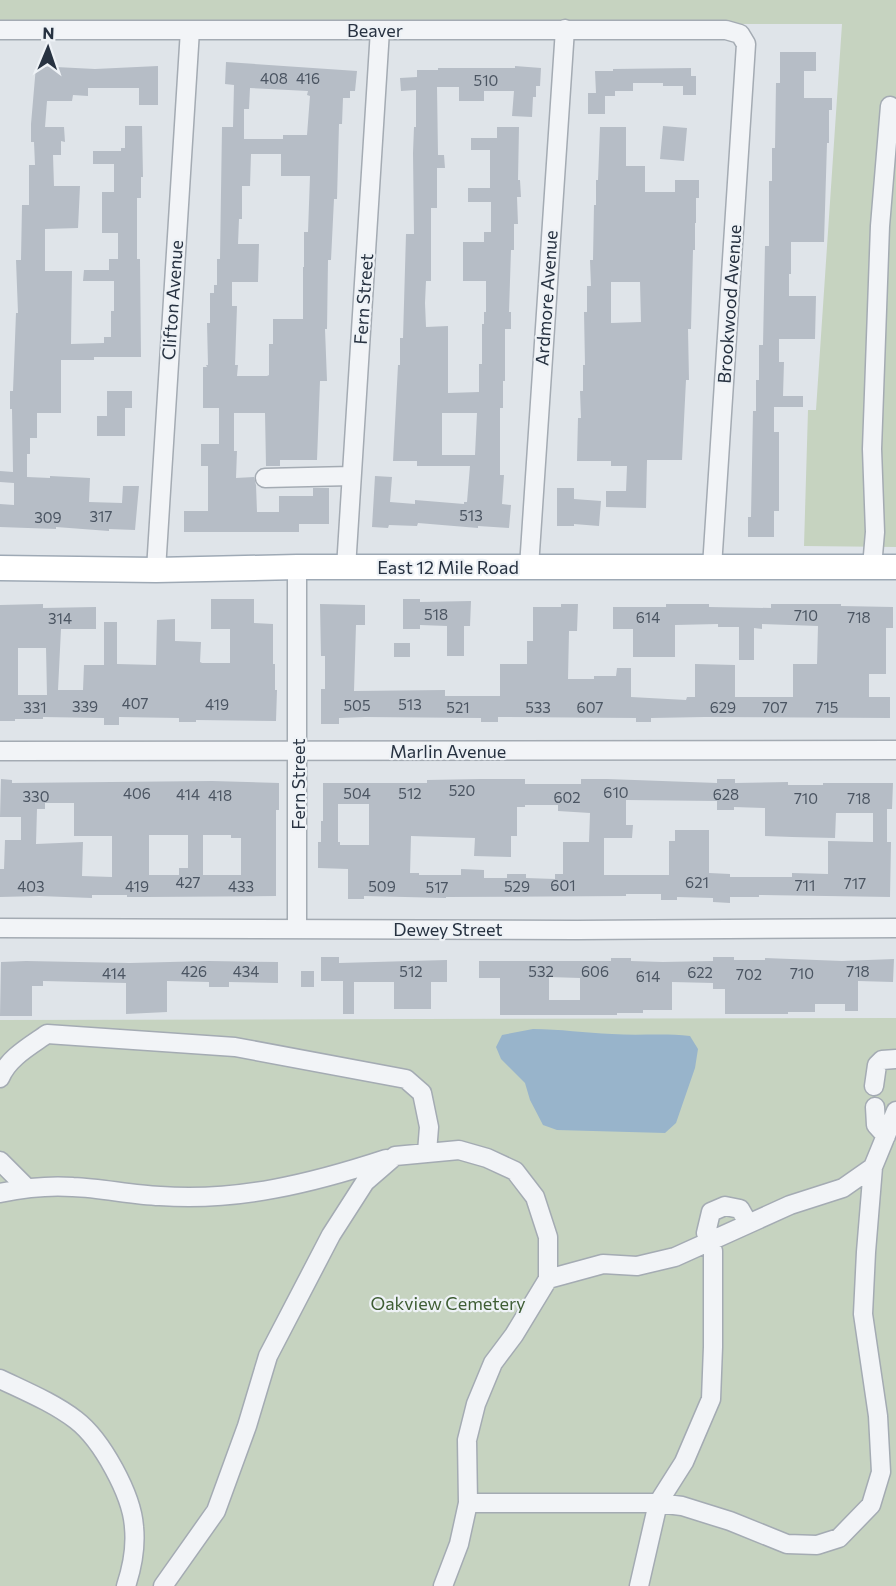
<svg xmlns="http://www.w3.org/2000/svg" width="896" height="1586" viewBox="0 0 896 1586" font-family="Commissioner,sans-serif">
	<style>
		.green { fill: #c6d3c0 }
		.water { fill: #98b4cb }
		.building { fill: #b6bdc6; fill-rule: evenodd }
		.lines { fill: none; stroke-linecap: round; stroke-linejoin: round }
		.minor-casing { stroke: #a4abb3; stroke-width: 21 }
		.major-casing { stroke: #9ea9b5; stroke-width: 27 }
		.minor { stroke: #f2f4f7; stroke-width: 18 }
		.major { stroke: #fff; stroke-width: 24 }
		.labels { text-anchor: middle; dominant-baseline: central; stroke-width: 4.5; stroke-linejoin: round; paint-order: stroke }
		.number-label { font-size: 15px; fill: #4b5562 }
		.street-label { font-size: 18px; fill: #273241; stroke: #eef2f6 }
		.park-label { font-size: 18px; fill: #3e5d34; stroke: #eef2f6 }
	</style>
	<rect width="100%" height="100%" fill="#dfe4e9"/>
	<path class="green" d="M0,0H896V547L804,546L808,410H816L842,24H0Z
		M896,1018V1586H0V1020Z"/>
	<path class="water" d="M533,1029C560,1029 585,1033 612,1034C638,1036 664,1033 690,1036L698,1049L695,1068L676,1123L665,1133L557,1130L543,1125L530,1100L525,1083L501,1059L496,1047L502,1035Z"/>
	<path class="building" d="M780,52H816V71H804V98H832V110H829V143H827L824,242H791V274H789V296H816L815,339H779V362H784L783,396H803V407H774V432H779V511H774V537H748V517H751L753,411H756V380H759V345H763L765,246H769V181H772V148H775L776,83H780Z
		M226,62L357,71L355,91H350V98H343L342,124H339L337,199H334L331,260H328L327,329H325L327,381H320L317,460H280V466H266L265,413H234V451H237L236,478L254,477L256,485L257,512H279V496H313V488H329V524H299V532H184V511H208V466H201V444H219V408H203V367H207L206,365H208L207,323H210V293H214V285H217V259H220L222,127H233L234,85L225,84ZM250,88L308,91L307,95L310,96L307,135H283V139H244V109H249ZM251,154H281V176H310L308,232H304V267H303V319H273V344H269V375L267,376H237L238,365H235L237,306H232V282H258L259,244H238L239,219H242V186H250Z
		M36,66L95,69L158,66V105H139V88H88V96L73,95L72,101H47L45,127H64L65,142L61,141V155H53L54,186H80L78,228L45,229V271H72L71,344L104,343V337H111V311H114V281H83L84,270H109V259H118V233H102V192H114V164H93V151H121V148H125V126H142L143,177H141V198H137V259H140L141,357H94V360H61V413H37V438H30V454H27V477L50,478V476L90,478L89,502L122,503L123,486H139L135,530L109,529V531L56,527V529L0,527V504L14,505V483L0,482V471L13,472L12,409H10V391H13L16,313H18L16,260H21L22,205H29V165H35L34,142H31V124Z
		M515,66L541,68L540,86H536V97H533L532,117L512,116L514,91H484V101H459V87H437L438,155H444L445,168H437V208H431V281H426L425,303L426,327L448,326V393L479,392V364H482V324H484V312H486V281H463V242H484V232H491V202H468V188H490V150H471V138H497V127H519L518,180H520L521,197H517L518,224H514V250H511L509,312H511V329H505V381H503V408H500V475H504L502,504L511,505L509,528L478,526V528L418,523L417,526L389,525L388,528L372,527L375,476L392,477L390,502L415,504V500L464,504V502H467L470,466H417V461H393L398,365H400V338H403L406,234H414L413,153L414,127H416V90L401,91L400,78L417,77V70H438V68H515ZM442,413H477L475,455H442Z
		M691,68V76H696V95H683V86H663V83H633V91H615V96H605V114H588V93H596L595,71H613V69Z
		M663,126L687,128L684,161L660,159Z
		M600,127H626V166H645V192H675V180H699V198H696V223H695V250H693L691,329H688L689,380H686L682,460H647L646,508L606,507V491H626L627,466H611V461H577L578,418H581L580,391H583V365H585L584,312H587V286H591L590,260H593L594,205H596V180H598ZM611,282H640L641,322L611,323Z
		M107,391H132V408H125V436H97V416H107Z
		M557,488H574V499L601,501L599,526L574,524V526H557Z
		M211,599H254V623L273,624V664H275V690H277L276,721L196,720V722H179V718L119,717V725H104V718L43,717V719H15V721H0V605L43,604V608L96,607V629H61L58,690H83L84,665H104V622H117V664L156,665L157,620L175,619V641L201,642L200,662L202,663H230V629H211ZM18,648H46L47,695H18Z
		M403,599H420V602L471,601L470,626H464V656H447V626L420,625V629H403Z
		M320,604L365,605V625H356L354,691L445,690V696H500V664H527V641H533V607H561V604H578L577,631H569L568,679H594V676H616L617,668H631V697L686,700L687,697H695V664L735,665V697H793V664H817L818,626L762,624V629L754,628V660H739V627H718V624L675,625V657H633V629H613V607H666V604H709V607L771,608V604H841V606L893,607V628H886V674H869V697H890V718L704,717L651,718V722H636V718L498,717V722H481V718L365,717L339,718V724H321V689H325V656H321Z
		M394,643H410V657H394Z
		M1,779L12,780V783L212,781L279,783V810H276V896L146,897H127V895H92V898L39,896L0,897V869H4L5,840H21V817H0ZM45,803H74V836H112V877L82,876L83,842L36,844L37,809H45ZM149,835H188V868H179V875H149ZM203,835H231V838H241V875H203Z
		M480,779H525V784H581V779H607L717,783V779H735V783L788,782V785H823V783H893L892,809H887V842H891L890,897L759,895V897H730V903L713,902V898L677,897V900H661V894H626V896L446,897V898L364,896V899H348V869L318,868V842H321V821H323V783H427V780ZM626,800L717,801V810H734V807L765,808V836L792,837L835,838L836,813H873V842L828,841V874L792,873V877H730V874L709,873V830H675V841H669V875H604V838H632L633,825H626ZM338,804H369V845H340V842H338ZM525,805H558V811L590,813L589,842H563V874H555V879L526,878V874H507V878H484V870L461,869V875H419V873H410L411,836L475,838L474,856L511,857V836H517V807H525Z
		M321,957H339V963L447,960V982H431V1009H394V982H354V1014H343V981H321Z
		M713,957H734V960H765V958L842,961L894,959L893,982L858,981V1011H845V1004H815V1012H788V1014H725V989H713V983L672,982V1010H643V1013H617V1015H500V978H479V961H611V958H631V961L663,962L713,961ZM549,977L580,978V1000H549Z
		M26,961L130,963L209,961L278,962V983L229,982V987H209V982L167,981V1012L126,1014V983L43,981V986H32V1016H0L1,962Z
		M301,971H314V987H301Z"/>
	<g class="lines">
		<defs>
			<path id="minor" d="M0,30H726L740,34L746,44L712,567
				M265,478L351,476
				M297,567V928
				M529,567L565,29
				M872,567L875,532L872,449L880,226L890,106
				M346,568L380,30
				M156,570L190,30
				M0,751L896,750
				M0,928L577,930L896,928
				M0,1078C8,1058 30,1046 47,1034L235,1047L406,1079L422,1093L429,1127L427,1152
				M874,1086L877,1065L882,1060L896,1059
				M875,1107L876,1125L886,1136
				M0,1161L27,1188
				M0,1193C24,1188 48,1185 73,1187C102,1188 131,1195 160,1196C237,1202 313,1183 386,1159
				M548,1279L603,1264L637,1266L675,1257L790,1205L843,1188L873,1167L896,1111
				M0,1379C25,1391 54,1403 76,1420C102,1440 132,1495 134,1527C136,1547 132,1568 126,1586
				M468,1503H658L682,1506L730,1521L787,1544L817,1545L839,1538L871,1505L881,1472L878,1416L863,1314L866,1252L873,1167
				M163,1586L216,1511L247,1426L268,1356L331,1235L365,1182L395,1156L459,1150L487,1158L515,1171L535,1197L548,1237V1279L514,1335L493,1363L476,1404L467,1440L468,1503L459,1544L443,1586
				M639,1586L658,1503L684,1462L711,1399L713,1347V1251L706,1233L711,1212L725,1206L740,1209L748,1223"/>
			<path id="major" d="M0,568L156,570L297,567H896"/>
		</defs>
		<use href="#minor" class="minor-casing"/>
		<use href="#major" class="major-casing"/>
		<use href="#minor" class="minor"/>
		<use href="#major" class="major"/>
	</g>
	<g class="labels">
		<g class="number-label">
			<text x="274" y="78">408</text>
			<text x="308" y="78">416</text>
			<text x="486" y="80">510</text>
			<text x="471" y="515">513</text>
			<text x="101" y="516">317</text>
			<text x="48" y="517">309</text>
			<text x="436" y="614">518</text>
			<text x="806" y="615">710</text>
			<text x="648" y="617">614</text>
			<text x="859" y="617">718</text>
			<text x="60" y="618">314</text>
			<text x="135" y="703">407</text>
			<text x="217" y="704">419</text>
			<text x="410" y="704">513</text>
			<text x="357" y="705">505</text>
			<text x="85" y="706">339</text>
			<text x="35" y="707">331</text>
			<text x="458" y="707">521</text>
			<text x="538" y="707">533</text>
			<text x="590" y="707">607</text>
			<text x="723" y="707">629</text>
			<text x="775" y="707">707</text>
			<text x="827" y="707">715</text>
			<text x="462" y="790">520</text>
			<text x="616" y="792">610</text>
			<text x="137" y="793">406</text>
			<text x="357" y="793">504</text>
			<text x="410" y="793">512</text>
			<text x="188" y="794">414</text>
			<text x="726" y="794">628</text>
			<text x="220" y="795">418</text>
			<text x="36" y="796">330</text>
			<text x="567" y="797">602</text>
			<text x="806" y="798">710</text>
			<text x="859" y="798">718</text>
			<text x="188" y="882">427</text>
			<text x="697" y="882">621</text>
			<text x="855" y="883">717</text>
			<text x="563" y="885">601</text>
			<text x="805" y="885">711</text>
			<text x="31" y="886">403</text>
			<text x="137" y="886">419</text>
			<text x="241" y="886">433</text>
			<text x="382" y="886">509</text>
			<text x="517" y="886">529</text>
			<text x="437" y="887">517</text>
			<text x="194" y="971">426</text>
			<text x="246" y="971">434</text>
			<text x="411" y="971">512</text>
			<text x="541" y="971">532</text>
			<text x="595" y="971">606</text>
			<text x="858" y="971">718</text>
			<text x="700" y="972">622</text>
			<text x="114" y="973">414</text>
			<text x="802" y="973">710</text>
			<text x="749" y="974">702</text>
			<text x="648" y="976">614</text>
		</g>
		<g class="street-label">
			<text x="375" y="30">Beaver</text>
			<text transform="translate(546 298) rotate(-86)">Ardmore Avenue</text>
			<text transform="translate(363 299) rotate(-86)">Fern Street</text>
			<text transform="translate(172 300) rotate(-86)">Clifton Avenue</text>
			<text transform="translate(729 304) rotate(-86)">Brookwood Avenue</text>
			<text x="448" y="567">East 12 Mile Road</text>
			<text x="448" y="751">Marlin Avenue</text>
			<text transform="translate(298 784) rotate(-90)">Fern Street</text>
			<text x="448" y="929">Dewey Street</text>
		</g>
		<g class="park-label">
			<text x="448" y="1303">Oakview Cemetery</text>
		</g>
	</g>
	<g transform="translate(48 48) rotate(2)" stroke="#eef2f6" stroke-width="4.5" paint-order="stroke">
	<path d="M0-4.5L10 22L0 15L-10 22Z" fill="#273241"/>
	<text y="-9" font-size="16" font-weight="bold" text-anchor="middle" fill="#273241">N</text>
	</g>
</svg>
